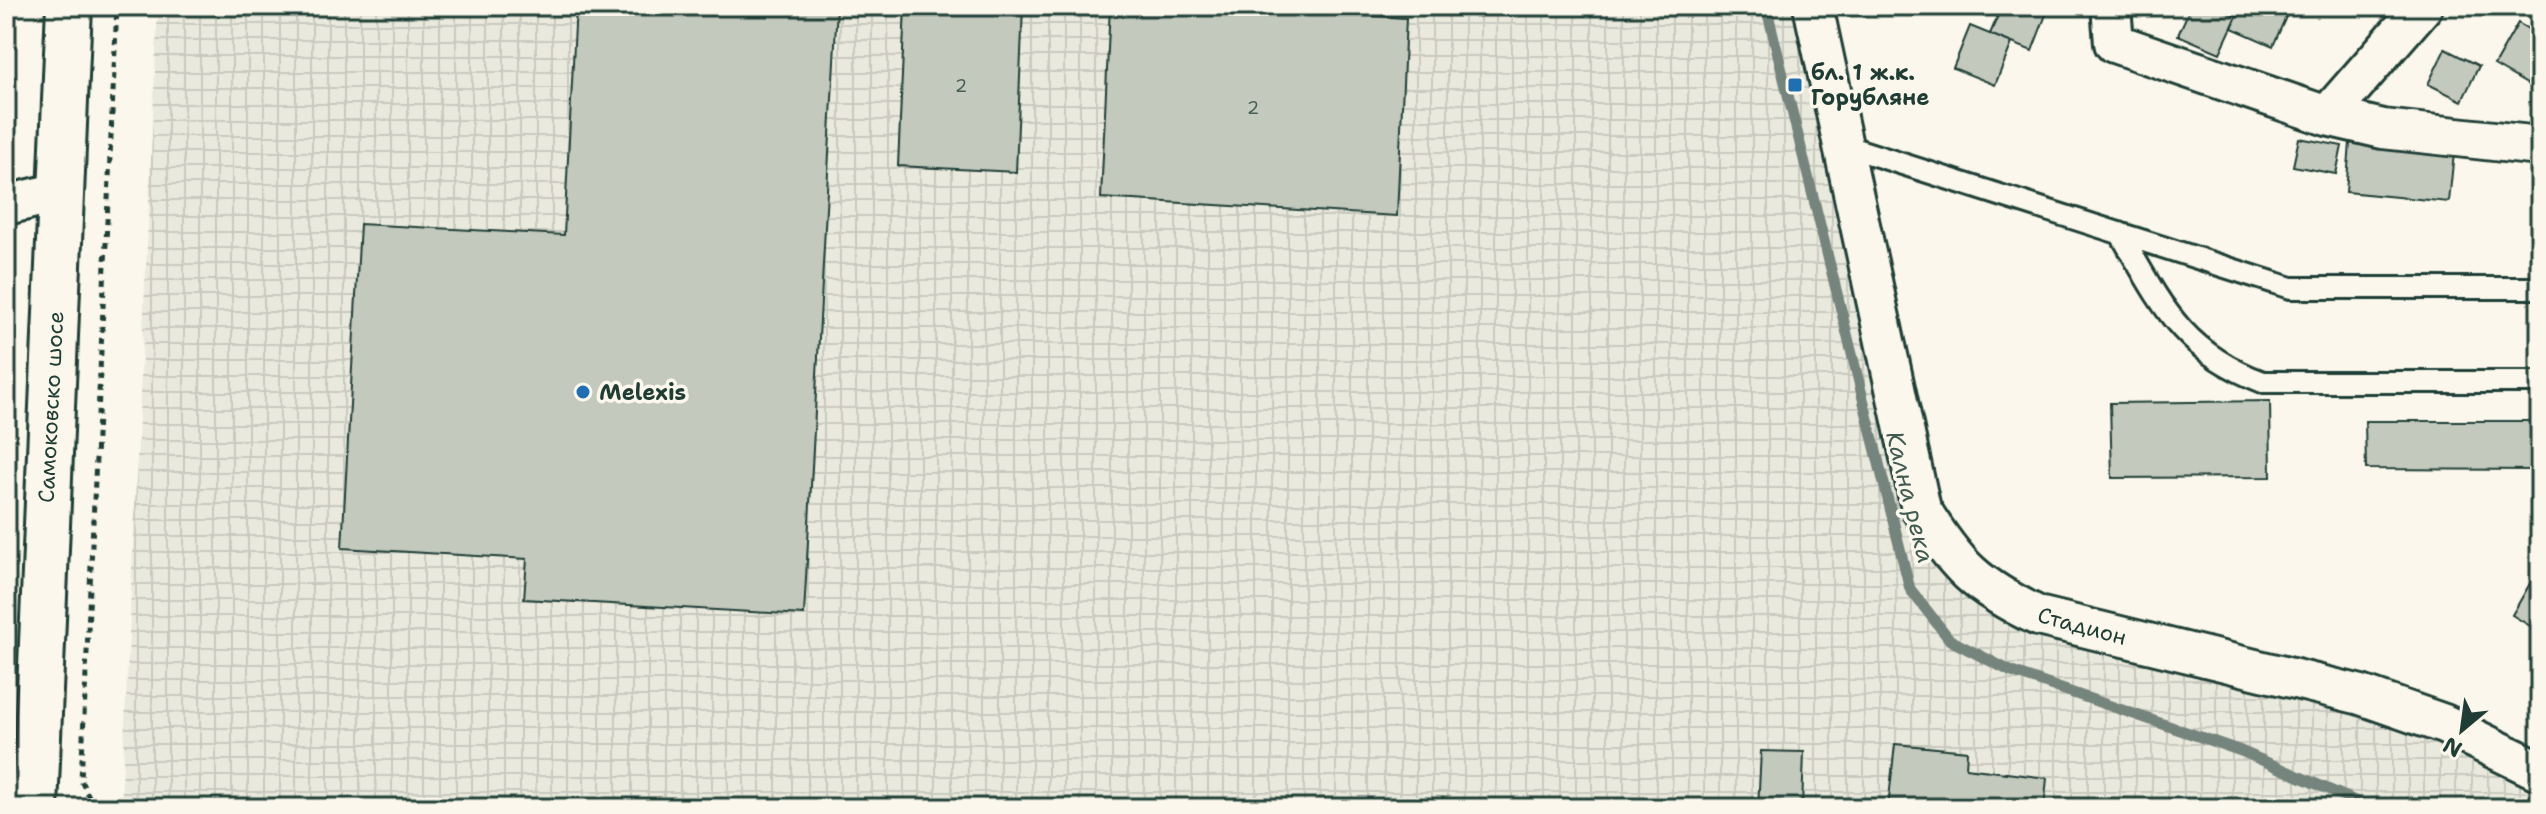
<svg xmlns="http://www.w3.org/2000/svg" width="2546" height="814" viewBox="0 0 2546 814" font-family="'Shantell Sans',sans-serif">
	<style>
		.industrial { fill: url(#industrial-grid) }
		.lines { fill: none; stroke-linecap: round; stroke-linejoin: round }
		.stream { stroke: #74847b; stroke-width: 11 }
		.building { fill: #c4c9be; stroke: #1f3d34; stroke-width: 2 }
		.lane-casing { stroke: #1f3d34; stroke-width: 26 }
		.street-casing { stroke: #1f3d34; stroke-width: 44 }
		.secondary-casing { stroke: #1f3d34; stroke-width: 50 }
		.path { stroke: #1f3d34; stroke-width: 5; stroke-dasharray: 6 6; stroke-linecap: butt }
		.lane { stroke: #fbf7ec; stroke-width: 20 }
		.street { stroke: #fbf7ec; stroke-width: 38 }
		.secondary { stroke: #fbf7ec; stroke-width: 44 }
		.poi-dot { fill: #1f6fb2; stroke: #fbf7ec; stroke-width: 3 }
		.labels { text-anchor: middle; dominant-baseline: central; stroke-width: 7; stroke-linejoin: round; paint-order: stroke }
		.number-label { font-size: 18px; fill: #486056 }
		.poi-label { font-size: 22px; font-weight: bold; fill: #1f3d34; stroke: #fbf7ec; text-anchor: start }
		.street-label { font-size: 22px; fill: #1f3d34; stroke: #fbf7ec }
		.water-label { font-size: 24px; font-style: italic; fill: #425b52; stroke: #fbf7ec }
	</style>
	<defs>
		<pattern id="industrial-grid" width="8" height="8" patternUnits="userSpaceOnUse" patternTransform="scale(2)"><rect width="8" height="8" fill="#eae9de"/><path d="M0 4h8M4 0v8" fill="none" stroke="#c8c9bf"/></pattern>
	</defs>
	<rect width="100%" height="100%" fill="#fbf7ec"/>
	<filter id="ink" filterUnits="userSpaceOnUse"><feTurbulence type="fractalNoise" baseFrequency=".0125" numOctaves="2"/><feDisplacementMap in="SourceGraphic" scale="16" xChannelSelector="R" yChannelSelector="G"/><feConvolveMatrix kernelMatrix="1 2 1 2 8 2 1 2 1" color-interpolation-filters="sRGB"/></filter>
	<g filter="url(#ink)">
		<path class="industrial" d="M158,6H1813L1921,509L1995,595L2361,695L2540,771V808H121Z"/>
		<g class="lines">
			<path class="stream" d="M1766,6L1910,589L1950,640L2012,672L2241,751L2371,808"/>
		</g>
		<path class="building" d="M576,6H837L804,615L524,599L527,559L342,548L360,224L564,235Z
			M905,6H1023L1016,172L898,166Z
			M1110,6H1326L1325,13L1406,18L1397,216L1101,198Z
			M2002,6H2033L2047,12L2032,51L1990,34Z
			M2191,6H2214L2237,16L2220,53L2178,35Z
			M2241,6H2279L2289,10L2273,46L2232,28Z
			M2518,23L2540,36V77L2534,88L2494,65Z
			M1970,26L2012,43L1995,85L1953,68Z
			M2445,49L2479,66L2462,101L2428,84Z
			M6,99H10L9,186L6,187Z
			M2299,138L2342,146L2336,174L2293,166Z
			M2350,143L2454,153L2449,202L2346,192Z
			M2270,401L2271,477L2112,478L2110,403Z
			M2365,421H2537V470L2366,469Z
			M2540,566V632L2512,615Z
			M1895,744L1967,751L1966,768L2047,778L2044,808H1888Z
			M1761,751L1804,752L1802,808H1758Z"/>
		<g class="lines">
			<defs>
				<path id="lane" d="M1843,145L2291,288H2540
					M2120,233C2161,304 2182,352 2263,382H2540"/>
				<path id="street" d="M1813,6L1921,509C1957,567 1976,586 2038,616L2361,695L2444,724L2540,771
					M2111,6L2114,43L2327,116L2383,129L2540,146
					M2327,116L2423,6
					M6,205L60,192"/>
				<path id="secondary" d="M35,808L69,6"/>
			</defs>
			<use href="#lane" class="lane-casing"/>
			<use href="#street" class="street-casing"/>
			<use href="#secondary" class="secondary-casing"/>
			<path class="path" d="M95,808L81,781L117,6"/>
			<use href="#lane" class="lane"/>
			<use href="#street" class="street"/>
			<use href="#secondary" class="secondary"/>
		</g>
	</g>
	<g class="poi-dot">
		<rect x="1787" y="77" width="16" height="16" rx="4"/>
		<circle cx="583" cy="392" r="8"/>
	</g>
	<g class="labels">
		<g class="number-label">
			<text x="961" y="86">2</text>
			<text x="1253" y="108">2</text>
		</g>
		<g class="poi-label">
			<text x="1811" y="72">бл. 1 ж.к.<tspan x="1811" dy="25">Горубляне</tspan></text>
			<text x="599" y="392">Мelexis</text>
		</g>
		<g class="street-label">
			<text transform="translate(51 407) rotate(-87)">Самоковско шосе</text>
			<text transform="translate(2082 626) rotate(15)">Стадион</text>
		</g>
		<g class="water-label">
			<text transform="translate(1910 497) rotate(76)">Кална река</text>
		</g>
	</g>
	<rect width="2546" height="814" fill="none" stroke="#fbf7ec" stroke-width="32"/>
	<rect x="16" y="16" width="2514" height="782" fill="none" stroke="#1f3d34" stroke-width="3" filter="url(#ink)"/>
	<g transform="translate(2462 730) rotate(209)" stroke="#fbf7ec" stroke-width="6" paint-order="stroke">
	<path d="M0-6L14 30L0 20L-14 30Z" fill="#1f3d34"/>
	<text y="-12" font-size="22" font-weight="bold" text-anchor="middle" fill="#1f3d34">N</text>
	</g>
</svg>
